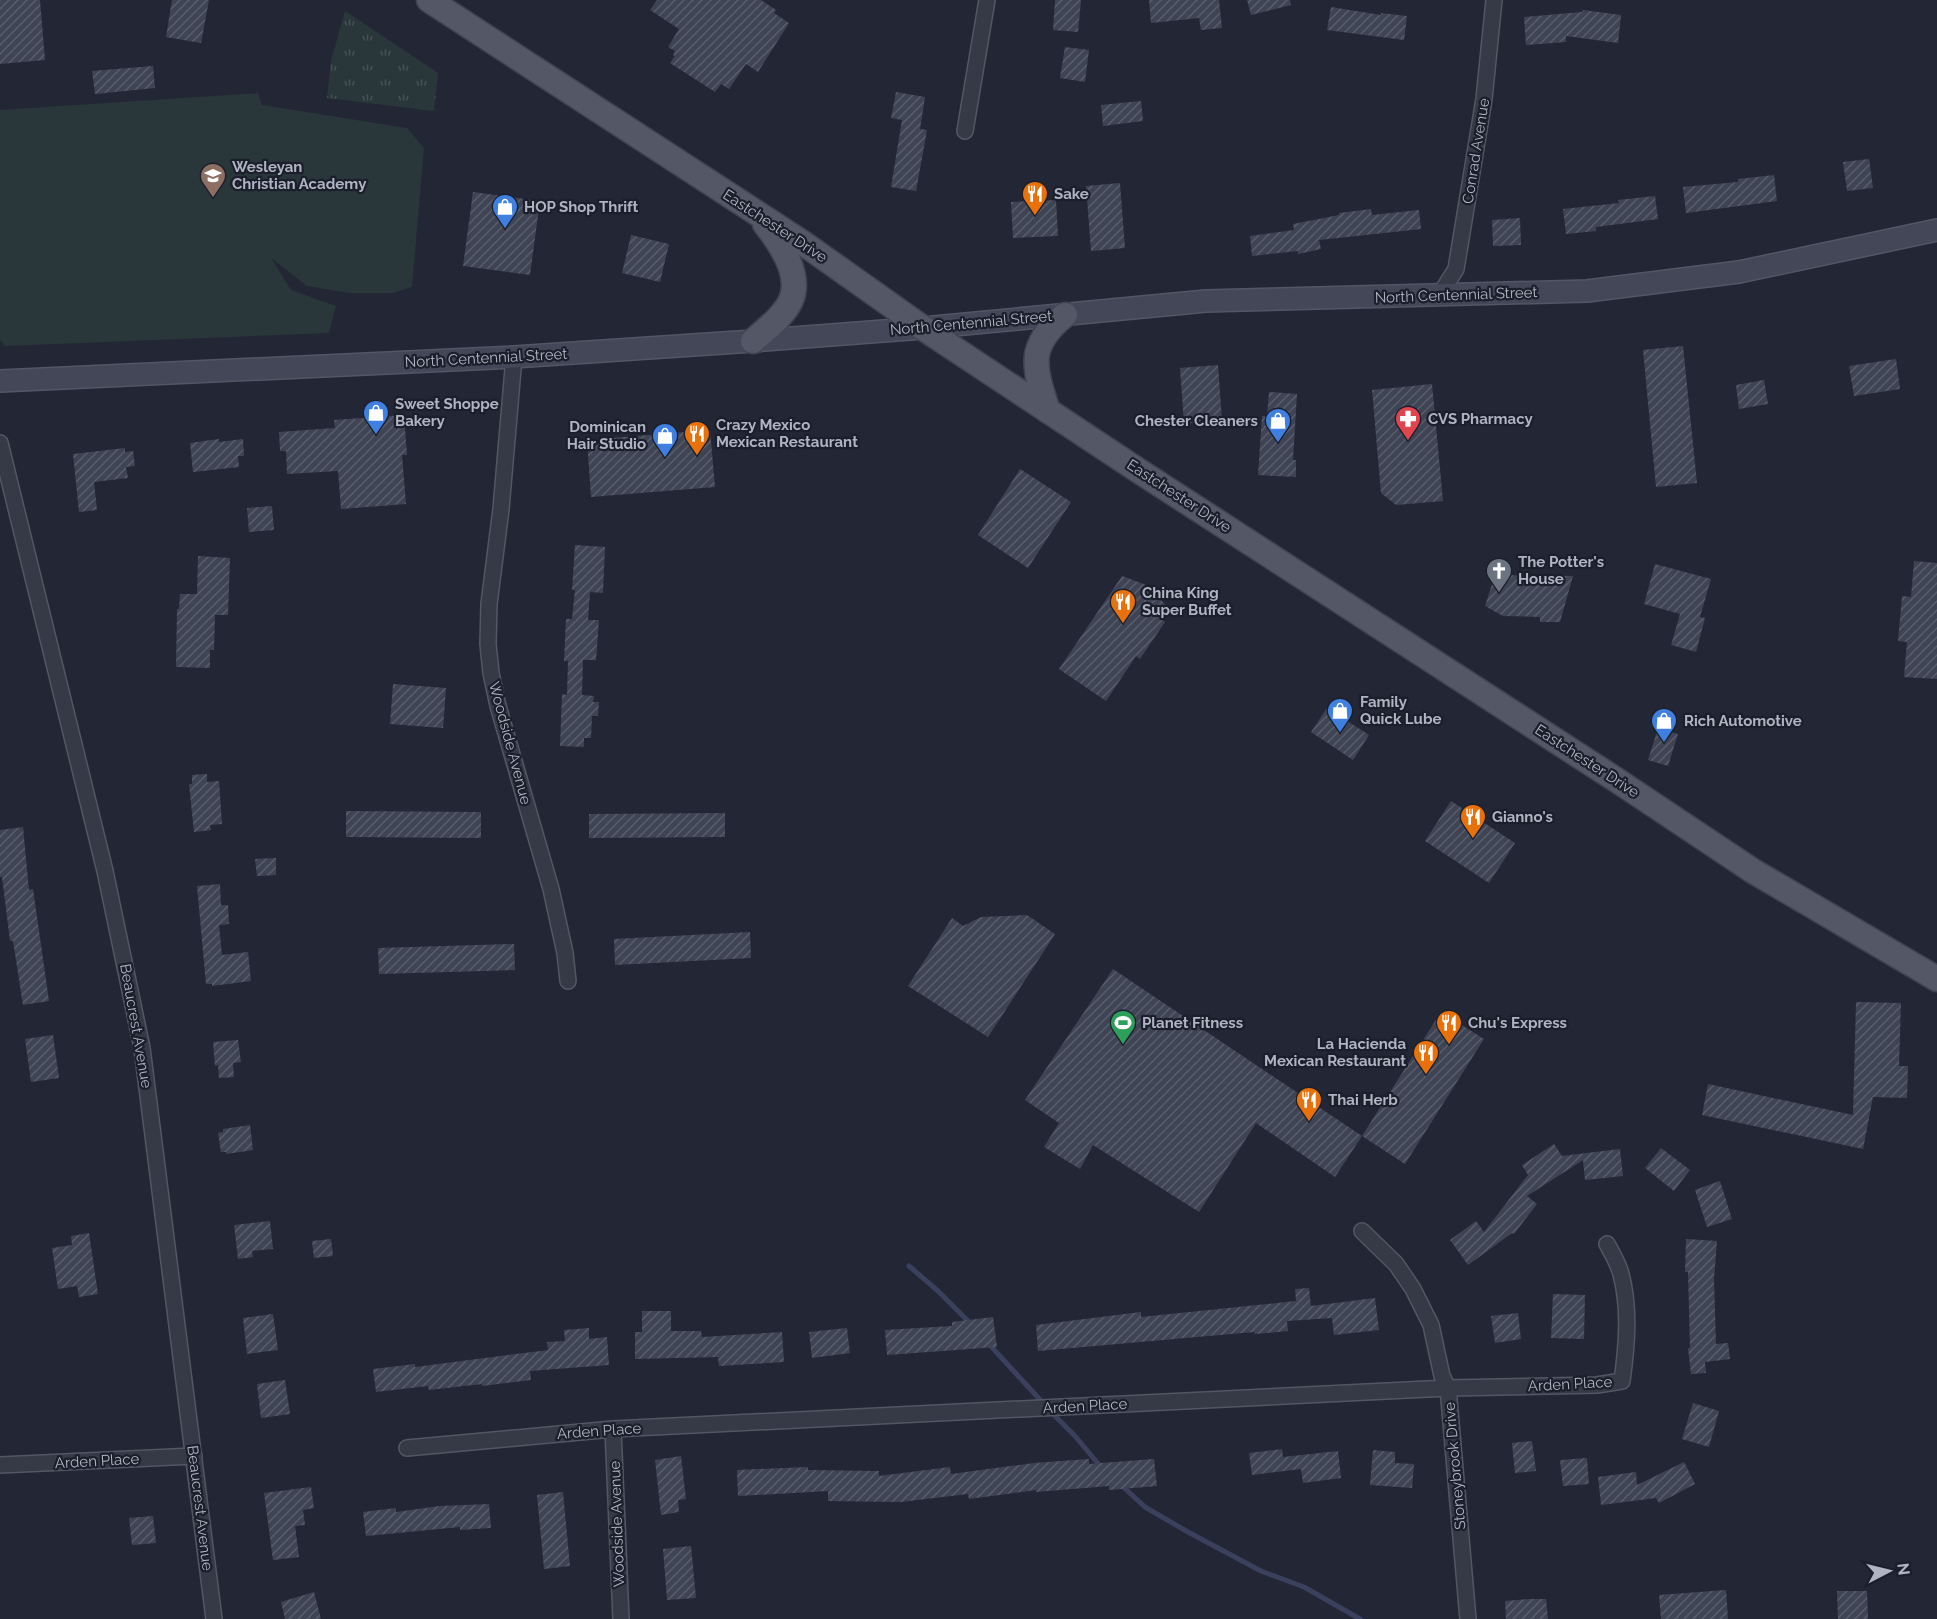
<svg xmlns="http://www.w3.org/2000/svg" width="1937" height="1619" viewBox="0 0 1937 1619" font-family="Raleway,sans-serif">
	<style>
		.grass { fill: url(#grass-tufts) }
		.pitch { fill: #29363a }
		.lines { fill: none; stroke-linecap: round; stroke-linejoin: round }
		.stream { stroke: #3a405d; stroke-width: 5 }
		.building { fill: url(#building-hatch) }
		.street-casing { stroke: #535664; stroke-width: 18 }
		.secondary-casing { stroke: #535664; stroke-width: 24 }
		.primary-casing { stroke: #3f424f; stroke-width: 27 }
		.street { stroke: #363946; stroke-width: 15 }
		.secondary { stroke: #444758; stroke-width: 21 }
		.primary { stroke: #545866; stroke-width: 24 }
		.labels { text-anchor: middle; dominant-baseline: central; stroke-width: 4.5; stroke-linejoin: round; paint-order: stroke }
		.street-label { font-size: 15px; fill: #b0b3c2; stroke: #1b1e2b }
		.poi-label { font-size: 15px; font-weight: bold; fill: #b0b3c2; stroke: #1b1e2b; text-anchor: start }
	</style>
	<defs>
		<pattern id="grass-tufts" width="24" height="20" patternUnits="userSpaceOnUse" patternTransform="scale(1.5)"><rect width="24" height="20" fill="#29363a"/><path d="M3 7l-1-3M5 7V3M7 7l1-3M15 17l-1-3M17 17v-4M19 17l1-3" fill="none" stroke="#465155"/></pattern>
		<pattern id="building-hatch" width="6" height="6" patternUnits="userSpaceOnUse" patternTransform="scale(1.5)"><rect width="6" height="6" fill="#3f4455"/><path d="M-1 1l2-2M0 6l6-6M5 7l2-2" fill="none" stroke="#585d6c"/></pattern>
	</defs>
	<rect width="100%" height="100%" fill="#232735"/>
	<path class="grass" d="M345,11L438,73L434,111L327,98L331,61Z"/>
	<path class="pitch" d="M258,93L262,105L407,128L424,148L412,287L393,293H349L307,286L271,258L291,290L336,306L329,333L5,346L0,340V110Z"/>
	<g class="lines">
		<path class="stream" d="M909,1266L938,1291L971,1324
			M987,1342L1044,1404
			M1050,1411L1075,1436L1100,1466
			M1120,1484L1145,1507L1188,1532L1261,1571L1304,1587L1360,1619"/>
	</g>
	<path class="building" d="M0,0H40L45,60L0,64Z
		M172,0H209L201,43L166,37Z
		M657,0H761L776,10L774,13L789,23L758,72L746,64L729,89L721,84L715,92L670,63L675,56L673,55L675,51L668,47L679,29L650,10Z
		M1055,0H1081L1078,32L1053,30Z
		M1149,0H1219L1222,28L1201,30L1199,18L1151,23Z
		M1247,0H1290L1291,5L1251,15Z
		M1331,7L1381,15V13L1407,16L1404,40L1327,30Z
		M1583,10L1621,15L1618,43L1566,36V42L1526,45L1524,17L1582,12Z
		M1065,47L1089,50L1085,82L1060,78Z
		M153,66L155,88L95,94L92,71Z
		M896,92L925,97L920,129L927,130L916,191L891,187L902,120L891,118Z
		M1141,101L1143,121L1103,126L1101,105Z
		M1869,159L1873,188L1847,191L1843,162Z
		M1774,175L1777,201L1686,213L1683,187L1738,182V179Z
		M1120,183L1125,248L1091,251L1086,186Z
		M473,192L540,201L530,275L463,266Z
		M1655,196L1658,219L1596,227V231L1566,234L1563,209L1619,203L1618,200Z
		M1056,200L1058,236L1013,238L1011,202Z
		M1371,209L1372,215L1419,210L1421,229L1319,240L1321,249L1298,254V251L1252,256L1250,236L1294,230L1293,224L1339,215V213Z
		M1520,218L1521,245L1493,246L1492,220Z
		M631,235L669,244L660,282L622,273Z
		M1683,346L1697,483L1656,487L1643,350Z
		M1896,359L1900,389L1854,396L1849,366Z
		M1218,365L1222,421L1184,424L1180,368Z
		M1764,380L1768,404L1739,409L1736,385Z
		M1432,384L1443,501L1396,505L1381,493L1372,390Z
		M1269,392L1297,394L1293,460H1296V477L1258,475L1262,416H1267Z
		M404,415L407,455H402L406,504L341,509L338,471L287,474L286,451H280L279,432L335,428L334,420Z
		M710,430L715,487L591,497L587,440Z
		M219,439V442L243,439L244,456H238L239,467L193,472L190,443Z
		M125,448V452L133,451L135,466L126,467L128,478L94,482L97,510L79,512L73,454Z
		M1020,469L1071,502L1028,568L978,535Z
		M272,506L274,530L249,532L247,508Z
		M575,545L605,547L603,593L590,592L588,620H599L596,660H583L582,695L594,696L593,702H599L598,716H592L591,738H584V747L560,746L562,694L567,695L568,661H564L566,619H572L575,590H572Z
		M198,556L230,558L228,615H215L214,650H210V668L176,667L177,609H179L180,594H197Z
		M1914,561L1937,563V679L1904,677L1907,642L1898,641L1902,596L1911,597Z
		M1655,564L1711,579L1700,617L1705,618L1696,652L1671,645L1680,614L1644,604Z
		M1495,575L1573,576L1560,622H1540V617L1503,616L1485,606Z
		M1122,576L1149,586L1168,608L1161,619L1165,622L1140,659L1136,656L1106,701L1059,669Z
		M393,684L446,688L443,728L390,724Z
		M1327,708L1369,735L1353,760L1311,732Z
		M1658,728L1678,734L1668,766L1648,760Z
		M207,774V782L219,781L222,824L210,825L211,830L194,832L189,784H192V775Z
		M1451,801L1515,843L1489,883L1425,841Z
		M346,811L481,812V838L346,837Z
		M725,813V837L589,838V814Z
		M23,827L29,890L33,889L49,1001L23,1005L13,941H10L2,877H0V830Z
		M276,858V875L257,876L255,859Z
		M220,884L221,905H228L229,924L219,925L222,955L248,952L251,981L212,986V984H206L197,886Z
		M1027,915L1055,934L988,1037L908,986L952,918L963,926L981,917Z
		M750,932L751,958L615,965L614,939Z
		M514,944L515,970L379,974L378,948Z
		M1113,969L1362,1136L1335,1177L1256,1123L1199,1212L1093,1145L1080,1169L1044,1147L1059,1123L1025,1100Z
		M1856,1002L1901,1003L1899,1066H1908L1907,1098L1873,1097L1863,1149L1702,1115L1708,1084L1853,1115Z
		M1441,1012L1484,1039L1405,1164L1362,1136Z
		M53,1035L59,1078L31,1082L25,1039Z
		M238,1040L241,1062L233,1063L234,1077L219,1078L218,1065L215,1066L213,1042Z
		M250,1125L253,1150L226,1154V1152H221L218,1133L223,1132V1129Z
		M1554,1144L1562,1156L1620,1149L1623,1176L1585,1180L1583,1160L1527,1196L1537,1204L1514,1234L1512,1233L1468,1265L1450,1240L1476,1221L1484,1232L1528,1175L1522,1165Z
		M1661,1148L1690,1170L1674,1191L1645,1168Z
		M1720,1181L1732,1219L1707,1227L1695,1190Z
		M270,1221L273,1249L252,1251L253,1257L238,1259L234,1225Z
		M89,1233L98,1294L79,1297L77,1286L58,1289L52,1248L72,1245L71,1236Z
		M331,1239L333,1256L314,1258L312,1241Z
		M1686,1239L1717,1241L1714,1279L1716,1344L1728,1343L1730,1359L1705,1362L1706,1373L1691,1374L1688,1348H1690L1688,1272H1685Z
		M1309,1288L1311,1306L1375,1298L1379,1330L1334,1335L1332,1318L1287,1321L1288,1331L1255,1334L1254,1332L1038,1351L1036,1325L1141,1312V1317L1296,1301L1295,1289Z
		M1553,1294L1585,1295L1584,1339L1551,1338Z
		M642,1311H671V1331H701L702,1337L782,1332L784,1362L719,1366L718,1357L635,1359V1332H642Z
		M1518,1313L1521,1339L1495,1343L1491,1316Z
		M273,1314L278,1350L247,1354L243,1318Z
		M993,1317L997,1347L887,1355L885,1330L952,1326V1322Z
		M589,1328V1339L607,1337L609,1365L530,1371L531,1380L482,1386V1384L429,1390L428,1386L376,1392L373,1369L415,1364V1367L548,1350L547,1342L565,1341L564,1330Z
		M847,1328L850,1353L812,1358L809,1332Z
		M285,1380L290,1414L261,1418L257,1384Z
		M1693,1403L1719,1411L1709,1447L1682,1439Z
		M1532,1441L1536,1471L1515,1473L1512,1443Z
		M1282,1449L1283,1457L1338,1451L1341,1478L1303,1483L1301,1469L1252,1475L1249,1453Z
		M1373,1450L1395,1452V1463L1414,1464L1412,1488L1370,1485Z
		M681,1456L686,1499L678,1500L679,1512L661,1515L655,1460Z
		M1587,1458L1589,1484L1563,1486L1560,1460Z
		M1089,1459V1464L1154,1459L1157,1486L1109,1490V1486L1036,1492V1490L969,1499L968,1494L901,1502L828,1501V1491L738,1496L737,1470L808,1467V1470L879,1471V1476L950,1467L951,1474L1034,1463Z
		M1684,1462L1695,1484L1659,1503L1656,1498L1601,1505L1598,1477L1636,1472L1637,1485Z
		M311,1487L314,1508L303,1510L305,1525L295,1526L299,1557L273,1560L264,1493Z
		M563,1492L570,1566L544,1569L537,1495Z
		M489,1504L491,1528L460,1530V1527L366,1536L363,1512L396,1508V1512L440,1506Z
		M153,1516L156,1543L132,1545L129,1518Z
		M691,1546L696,1598L667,1600L663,1549Z
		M1726,1590L1728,1619H1661L1659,1595Z
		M1837,1591H1867L1868,1619H1838Z
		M314,1592L321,1619H285L281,1602Z
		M1529,1599H1546L1548,1619H1506L1505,1601Z"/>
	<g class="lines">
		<defs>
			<path id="street" d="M965,131L987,0
				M1439,296L1456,269L1484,99L1494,0
				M514,357L501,509L489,604L488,644L491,673L498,706L551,889L565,953L568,981
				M0,443L105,871L142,1048L214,1619
				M1362,1231L1396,1264L1413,1289L1431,1325L1442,1376L1448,1388L1468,1619
				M613,1429L621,1619
				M407,1448L613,1429L1448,1388L1597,1385L1622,1381C1627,1345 1630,1309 1621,1274C1618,1263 1612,1253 1607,1244
				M0,1465L194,1456"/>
			<path id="secondary" d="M0,381L514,357L753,341L923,328L1206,301L1587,291L1739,272L1937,230"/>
			<path id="primary" d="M429,0L803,243L923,328L1136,469L1618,781L1753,871L1937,979
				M753,341C766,329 784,316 791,300C802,274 780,243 765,224
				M1048,411C1034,368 1026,346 1065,315"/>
		</defs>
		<use href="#street" class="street-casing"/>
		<use href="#secondary" class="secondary-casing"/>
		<use href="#primary" class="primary-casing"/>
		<use href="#street" class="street"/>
		<use href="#secondary" class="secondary"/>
		<use href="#primary" class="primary"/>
	</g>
	<defs>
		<symbol id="school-pin" viewBox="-11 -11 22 30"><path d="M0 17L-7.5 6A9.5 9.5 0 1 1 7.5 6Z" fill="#8d6e63" stroke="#1b1e2b"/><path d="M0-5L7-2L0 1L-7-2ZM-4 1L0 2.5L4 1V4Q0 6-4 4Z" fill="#fff"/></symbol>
		<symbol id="restaurant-pin" viewBox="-11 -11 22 30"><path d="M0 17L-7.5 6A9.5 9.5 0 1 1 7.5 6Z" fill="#e8710a" stroke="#1b1e2b"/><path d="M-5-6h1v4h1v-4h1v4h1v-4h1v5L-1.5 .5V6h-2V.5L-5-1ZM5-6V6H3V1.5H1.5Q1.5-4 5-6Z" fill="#fff"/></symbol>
		<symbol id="shop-pin" viewBox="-11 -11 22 30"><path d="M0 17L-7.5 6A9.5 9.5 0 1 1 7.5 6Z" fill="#3f7fe0" stroke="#1b1e2b"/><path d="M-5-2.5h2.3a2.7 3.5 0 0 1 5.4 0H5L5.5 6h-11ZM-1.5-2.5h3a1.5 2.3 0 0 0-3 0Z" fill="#fff"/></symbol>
		<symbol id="pharmacy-pin" viewBox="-11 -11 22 30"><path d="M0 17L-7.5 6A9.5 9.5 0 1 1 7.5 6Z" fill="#e0444e" stroke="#1b1e2b"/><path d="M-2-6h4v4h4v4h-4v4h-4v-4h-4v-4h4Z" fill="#fff"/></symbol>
		<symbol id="church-pin" viewBox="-11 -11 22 30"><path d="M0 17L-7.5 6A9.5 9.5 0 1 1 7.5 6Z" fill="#6b7280" stroke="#1b1e2b"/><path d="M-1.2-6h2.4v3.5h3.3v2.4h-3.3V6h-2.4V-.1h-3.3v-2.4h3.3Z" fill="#fff"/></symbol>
		<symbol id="stadium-pin" viewBox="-11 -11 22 30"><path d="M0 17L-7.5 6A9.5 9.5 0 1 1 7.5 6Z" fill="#2e9e5b" stroke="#1b1e2b"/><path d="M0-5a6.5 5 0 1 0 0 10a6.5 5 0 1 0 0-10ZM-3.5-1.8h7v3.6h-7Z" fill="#fff"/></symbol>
	</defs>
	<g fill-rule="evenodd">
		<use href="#school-pin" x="198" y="161" width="30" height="40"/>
		<use href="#restaurant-pin" x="1020" y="179" width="30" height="40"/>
		<use href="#shop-pin" x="490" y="192" width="30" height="40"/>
		<use href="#shop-pin" x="361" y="398" width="30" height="40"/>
		<use href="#pharmacy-pin" x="1393" y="404" width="30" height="40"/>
		<use href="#shop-pin" x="1263" y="406" width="30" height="40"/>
		<use href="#restaurant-pin" x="682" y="419" width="30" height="40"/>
		<use href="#shop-pin" x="650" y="421" width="30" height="40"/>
		<use href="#church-pin" x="1484" y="556" width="30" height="40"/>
		<use href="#restaurant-pin" x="1108" y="587" width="30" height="40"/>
		<use href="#shop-pin" x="1325" y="696" width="30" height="40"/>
		<use href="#shop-pin" x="1649" y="706" width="30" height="40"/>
		<use href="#restaurant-pin" x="1458" y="802" width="30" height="40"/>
		<use href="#stadium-pin" x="1108" y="1008" width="30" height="40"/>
		<use href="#restaurant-pin" x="1434" y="1008" width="30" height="40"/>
		<use href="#restaurant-pin" x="1411" y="1038" width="30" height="40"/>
		<use href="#restaurant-pin" x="1294" y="1085" width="30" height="40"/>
	</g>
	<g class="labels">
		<g class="street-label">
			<text transform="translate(1476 151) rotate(-81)">Conrad Avenue</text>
			<text transform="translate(775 226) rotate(33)">Eastchester Drive</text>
			<text transform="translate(1456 295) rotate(-2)">North Centennial Street</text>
			<text transform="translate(971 323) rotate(-5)">North Centennial Street</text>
			<text transform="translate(486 358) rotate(-3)">North Centennial Street</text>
			<text transform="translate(1179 496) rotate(33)">Eastchester Drive</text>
			<text transform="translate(510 743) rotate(75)">Woodside Avenue</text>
			<text transform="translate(1587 761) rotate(33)">Eastchester Drive</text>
			<text transform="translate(136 1026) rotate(80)">Beaucrest Avenue</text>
			<text transform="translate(1570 1384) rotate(-3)">Arden Place</text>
			<text transform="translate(1085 1406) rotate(-3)">Arden Place</text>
			<text transform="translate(599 1431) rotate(-4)">Arden Place</text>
			<text transform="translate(97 1461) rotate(-3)">Arden Place</text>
			<text transform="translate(1455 1466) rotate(-95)">Stoneybrook Drive</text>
			<text transform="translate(200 1508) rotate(83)">Beaucrest Avenue</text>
			<text transform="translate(617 1524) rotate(-92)">Woodside Avenue</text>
		</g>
		<g class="poi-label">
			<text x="232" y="167">Wesleyan<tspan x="232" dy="17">Christian Academy</tspan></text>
			<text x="1054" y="194">Sake</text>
			<text x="524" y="207">HOP Shop Thrift</text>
			<text x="395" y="404">Sweet Shoppe<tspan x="395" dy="17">Bakery</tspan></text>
			<text x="1428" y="419">CVS Pharmacy</text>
			<text x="1258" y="421" text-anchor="end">Chester Cleaners</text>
			<text x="716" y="425">Crazy Mexico<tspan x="716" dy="17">Mexican Restaurant</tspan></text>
			<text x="646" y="427" text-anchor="end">Dominican<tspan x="646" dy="17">Hair Studio</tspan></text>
			<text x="1518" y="562">The Potter's<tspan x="1518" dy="17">House</tspan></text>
			<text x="1142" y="593">China King<tspan x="1142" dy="17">Super Buffet</tspan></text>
			<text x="1360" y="702">Family<tspan x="1360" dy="17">Quick Lube</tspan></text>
			<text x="1684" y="721">Rich Automotive</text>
			<text x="1492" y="817">Gianno's</text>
			<text x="1142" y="1023">Planet Fitness</text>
			<text x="1468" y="1023">Chu's Express</text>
			<text x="1406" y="1044" text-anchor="end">La Hacienda<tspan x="1406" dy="17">Mexican Restaurant</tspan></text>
			<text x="1328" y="1100">Thai Herb</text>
		</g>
	</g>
	<g transform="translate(1889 1571) rotate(83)" stroke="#1b1e2b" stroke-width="4.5" paint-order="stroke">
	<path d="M0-4.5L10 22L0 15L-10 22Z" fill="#b0b3c2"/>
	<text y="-9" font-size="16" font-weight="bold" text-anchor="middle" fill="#b0b3c2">N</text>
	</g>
</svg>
